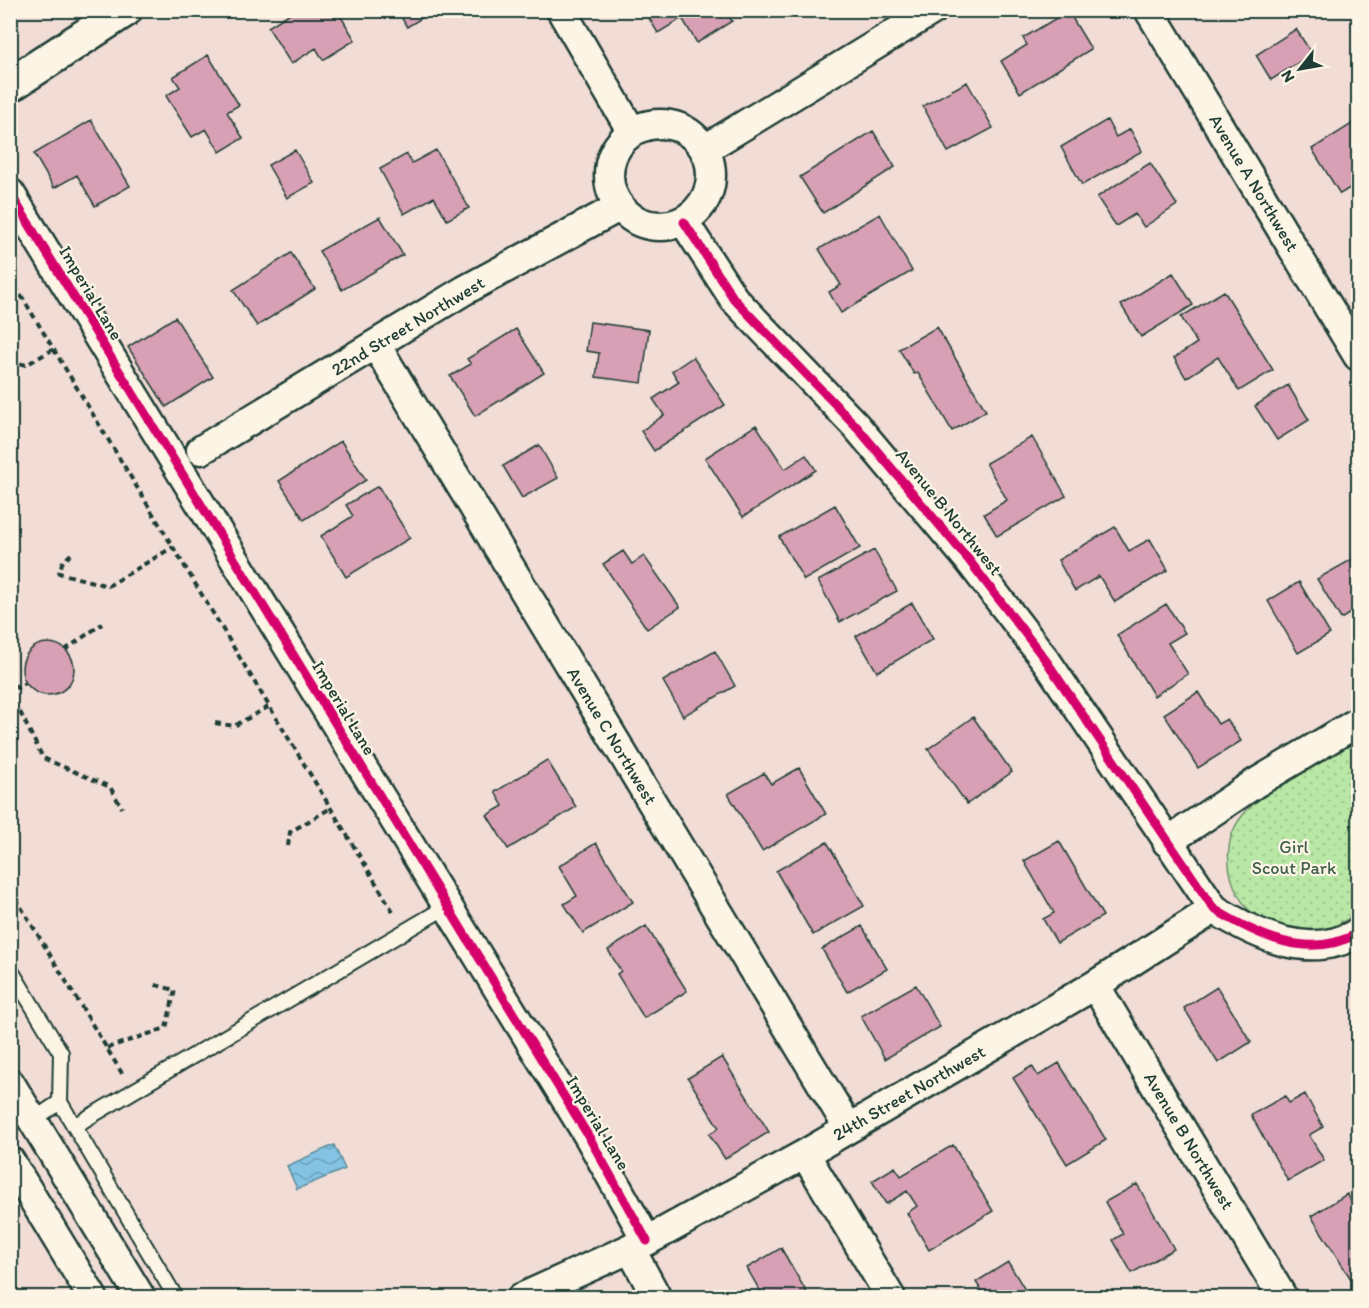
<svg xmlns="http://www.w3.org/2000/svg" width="1369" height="1308" viewBox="0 0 1369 1308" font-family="Itim,sans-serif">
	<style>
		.park { fill: url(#park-dots); stroke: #6c926c; stroke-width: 1.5 }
		.water { fill: url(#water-waves); stroke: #5c8d9e; stroke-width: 1.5 }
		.building { fill: #d7a0b4; stroke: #1f3d34; stroke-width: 1.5 }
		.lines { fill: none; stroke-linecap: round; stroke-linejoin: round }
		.lane-casing { stroke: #1f3d34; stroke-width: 18 }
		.street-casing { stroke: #1f3d34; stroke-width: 33 }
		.secondary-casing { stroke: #1f3d34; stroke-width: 38 }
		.path { stroke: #1f3d34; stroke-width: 4; stroke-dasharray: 6 4.5; stroke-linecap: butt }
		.lane { stroke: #fcf5e5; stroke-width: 14 }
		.street { stroke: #fcf5e5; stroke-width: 28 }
		.secondary { stroke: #fcf5e5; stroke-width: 33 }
		.cycleway-casing { stroke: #fcf5e5; stroke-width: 13 }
		.cycleway { stroke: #d6006c; stroke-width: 9 }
		.labels { text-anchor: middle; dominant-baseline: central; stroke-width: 4.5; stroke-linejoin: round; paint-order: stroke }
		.street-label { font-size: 18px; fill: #1f3d34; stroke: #fcf5e5 }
		.park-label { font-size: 18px; fill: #3e5f4b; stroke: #fcf5e5 }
	</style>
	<defs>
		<pattern id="park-dots" width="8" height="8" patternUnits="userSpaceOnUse" patternTransform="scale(1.5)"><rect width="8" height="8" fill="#b9e7a5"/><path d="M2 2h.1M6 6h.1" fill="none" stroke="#9fc78f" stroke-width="1.8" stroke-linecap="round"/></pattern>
		<pattern id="water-waves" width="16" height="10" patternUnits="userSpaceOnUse" patternTransform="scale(1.5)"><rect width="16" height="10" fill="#84c3e4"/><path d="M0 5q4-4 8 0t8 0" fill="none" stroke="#6ba0ba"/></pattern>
	</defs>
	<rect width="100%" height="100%" fill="#f1dcd6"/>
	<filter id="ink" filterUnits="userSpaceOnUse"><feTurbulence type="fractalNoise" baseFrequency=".0167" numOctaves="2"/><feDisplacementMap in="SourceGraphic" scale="12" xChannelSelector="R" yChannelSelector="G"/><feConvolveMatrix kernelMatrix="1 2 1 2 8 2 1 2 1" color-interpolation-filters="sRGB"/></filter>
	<g filter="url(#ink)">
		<path class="park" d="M1358,737V913C1343,922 1327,932 1308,933C1302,934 1296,931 1290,930C1283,928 1274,928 1267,924C1234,908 1218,858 1236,825C1255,790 1324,758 1358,737Z"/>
		<path class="water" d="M334,1145L345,1169L297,1189L287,1166Z"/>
		<path class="building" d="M295,10H337L355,40L323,60L316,48L291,64L268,27Z
			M397,10H435L407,27Z
			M644,10H725L732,21L697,43L682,18L658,33Z
			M1068,11L1091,49L1020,93L1001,61L1027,45L1023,38Z
			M1296,29L1312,54L1271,80L1256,55Z
			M208,55L239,105L227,112L243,138L220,152L206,129L192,137L166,96L180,87L173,77Z
			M967,82L993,128L948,152L923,106Z
			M91,120L130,186L95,206L77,175L54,188L34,154Z
			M1107,120L1116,137L1130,129L1142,151L1082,185L1061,147Z
			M1358,120V183L1340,194L1312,149Z
			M873,131L895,167L823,213L800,177Z
			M295,150L314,183L287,198L268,165Z
			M436,150L469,208L447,220L434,197L404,214L380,169L407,154L412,163Z
			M1150,163L1177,205L1144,227L1135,214L1116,226L1097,197Z
			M1358,193V213L1350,199Z
			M880,214L912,271L841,313L829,292L841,285L819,249Z
			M380,217L403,255L342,290L319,251Z
			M291,253L315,289L257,326L233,290Z
			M1173,273L1193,305L1141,337L1121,305Z
			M1224,291L1273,370L1239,391L1218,357L1186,378L1174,358L1197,343L1181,317Z
			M175,317L213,377L166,407L128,347Z
			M590,322L649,330L642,383L596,377L599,353L586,351Z
			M937,327L986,411L952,431L918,373L914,374L899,349Z
			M516,329L544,373L475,416L450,376L471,364L467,359Z
			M693,357L725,405L654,451L641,431L664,415L653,399L679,382L672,371Z
			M1288,385L1309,420L1277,440L1255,406Z
			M756,425L785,469L806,455L816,470L743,517L705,458Z
			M1032,437L1066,496L997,536L984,514L1007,500L986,463Z
			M341,441L366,480L304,520L279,481Z
			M539,445L558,478L522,498L503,466Z
			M378,486L410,538L346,577L321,536L353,516L346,505Z
			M835,505L860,548L804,580L779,537Z
			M1115,527L1129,551L1150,539L1168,570L1115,602L1099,576L1075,591L1058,560Z
			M874,550L897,591L840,622L818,581Z
			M623,551L632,564L644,556L680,607L647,629L603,564Z
			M1358,556V608L1341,619L1317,579Z
			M1299,582L1330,634L1298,653L1268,601Z
			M912,603L933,639L877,672L856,636Z
			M1166,604L1185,633L1168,643L1188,674L1154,696L1117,635Z
			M22 669a26 26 0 1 1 52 0a26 26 0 1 1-52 0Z
			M715,651L735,686L683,716L663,681Z
			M1198,692L1218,724L1227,719L1241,741L1198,768L1164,714Z
			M973,717L1012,772L967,804L928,749Z
			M547,760L576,807L508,849L487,815L503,806L495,792Z
			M799,768L826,814L762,851L728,794L764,773L771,784Z
			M1059,841L1103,916L1057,943L1043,919L1054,913L1024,861Z
			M827,842L864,906L813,935L776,871Z
			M596,843L633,902L583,933L564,904L577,896L559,866Z
			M646,926L687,991L644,1018L617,974L621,971L608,950Z
			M862,926L887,969L847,992L822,949Z
			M916,985L940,1027L885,1059L861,1016Z
			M1217,987L1251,1042L1218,1063L1184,1008Z
			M722,1057L769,1132L725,1159L709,1134L719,1128L688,1078Z
			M1059,1063L1106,1140L1067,1164L1013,1078L1032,1066L1038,1076Z
			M1305,1094L1323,1127L1309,1135L1324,1160L1288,1181L1251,1115L1285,1096L1289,1103Z
			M953,1145L993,1211L929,1250L907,1213L917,1206L907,1191L886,1204L872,1181L895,1167L901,1176Z
			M1137,1184L1174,1249L1132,1273L1113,1240L1123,1234L1105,1202Z
			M1347,1194L1358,1211V1286L1356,1287L1311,1216Z
			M781,1248L810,1298H764L747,1268Z
			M1008,1262L1030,1298H986L976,1282Z
			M1202,1289L1207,1298H1188Z"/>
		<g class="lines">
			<defs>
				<path id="lane" d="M10,969L61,1053L60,1102L176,1298
					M33,1120L60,1102
					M74,1126L446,907"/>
				<path id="street" d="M561,10L632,132
					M1149,10L1358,356
					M609 175a51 51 0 1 1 102 0a51 51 0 1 1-102 0Z
					M705,149L933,10
					M10,193L589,1137L647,1241
					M684,222L734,299L856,426L968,559L1047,662L1214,909C1258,936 1309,961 1358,933
					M376,345L848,1127
					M201,450L465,290L619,207
					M1167,842L1254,784L1358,722
					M1095,985L1283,1298
					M10,1083L141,1298
					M805,1154L891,1298
					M10,1161L93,1298
					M630,1248L657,1298
					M521,1298L647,1241L805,1154L1095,985L1214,909"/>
				<path id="secondary" d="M10,85L125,10"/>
			</defs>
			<use href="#lane" class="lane-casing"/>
			<use href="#street" class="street-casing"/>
			<use href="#secondary" class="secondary-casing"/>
			<path class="path" d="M10,277L394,913
				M10,361L26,365L54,349
				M71,554L62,563L59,573L108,586L173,547
				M65,650L102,624
				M10,675L17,688L26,683
				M20,712L43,758L110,787L122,808
				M215,723L234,726L270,706
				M288,846L290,832L331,808
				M10,889L123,1075
				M107,1048L166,1028L175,990L152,984"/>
			<use href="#lane" class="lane"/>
			<use href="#street" class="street"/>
			<use href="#secondary" class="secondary"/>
			<defs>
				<path id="cycleway" d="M10,193L589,1137L647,1241
					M684,222L734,299L856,426L968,559L1047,662L1214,909C1258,936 1309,961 1358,933"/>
			</defs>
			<use href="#cycleway" class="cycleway-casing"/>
			<use href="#cycleway" class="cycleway"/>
		</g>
	</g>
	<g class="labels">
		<g class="street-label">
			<text transform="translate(1254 183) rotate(59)">Avenue A Northwest</text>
			<text transform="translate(91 293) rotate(59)">Imperial Lane</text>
			<text transform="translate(408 326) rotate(-31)">22nd Street Northwest</text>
			<text transform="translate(949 512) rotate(51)">Avenue B Northwest</text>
			<text transform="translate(344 708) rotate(59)">Imperial Lane</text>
			<text transform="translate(612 736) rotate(59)">Avenue C Northwest</text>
			<text transform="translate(909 1093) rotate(-30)">24th Street Northwest</text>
			<text transform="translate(598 1123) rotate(59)">Imperial Lane</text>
			<text transform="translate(1189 1141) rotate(59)">Avenue B Northwest</text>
		</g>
		<g class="park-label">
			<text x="1294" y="847">Girl<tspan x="1294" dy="21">Scout Park</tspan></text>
		</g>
	</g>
	<rect width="1369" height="1308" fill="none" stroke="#fcf5e5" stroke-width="36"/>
	<rect x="18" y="18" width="1333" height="1272" fill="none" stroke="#1f3d34" stroke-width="2" filter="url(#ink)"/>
	<g transform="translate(1300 69) rotate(239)" stroke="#fcf5e5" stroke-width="4.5" paint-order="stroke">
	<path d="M0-4.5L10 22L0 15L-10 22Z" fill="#1f3d34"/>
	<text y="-9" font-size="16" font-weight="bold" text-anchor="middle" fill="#1f3d34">N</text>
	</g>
</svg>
